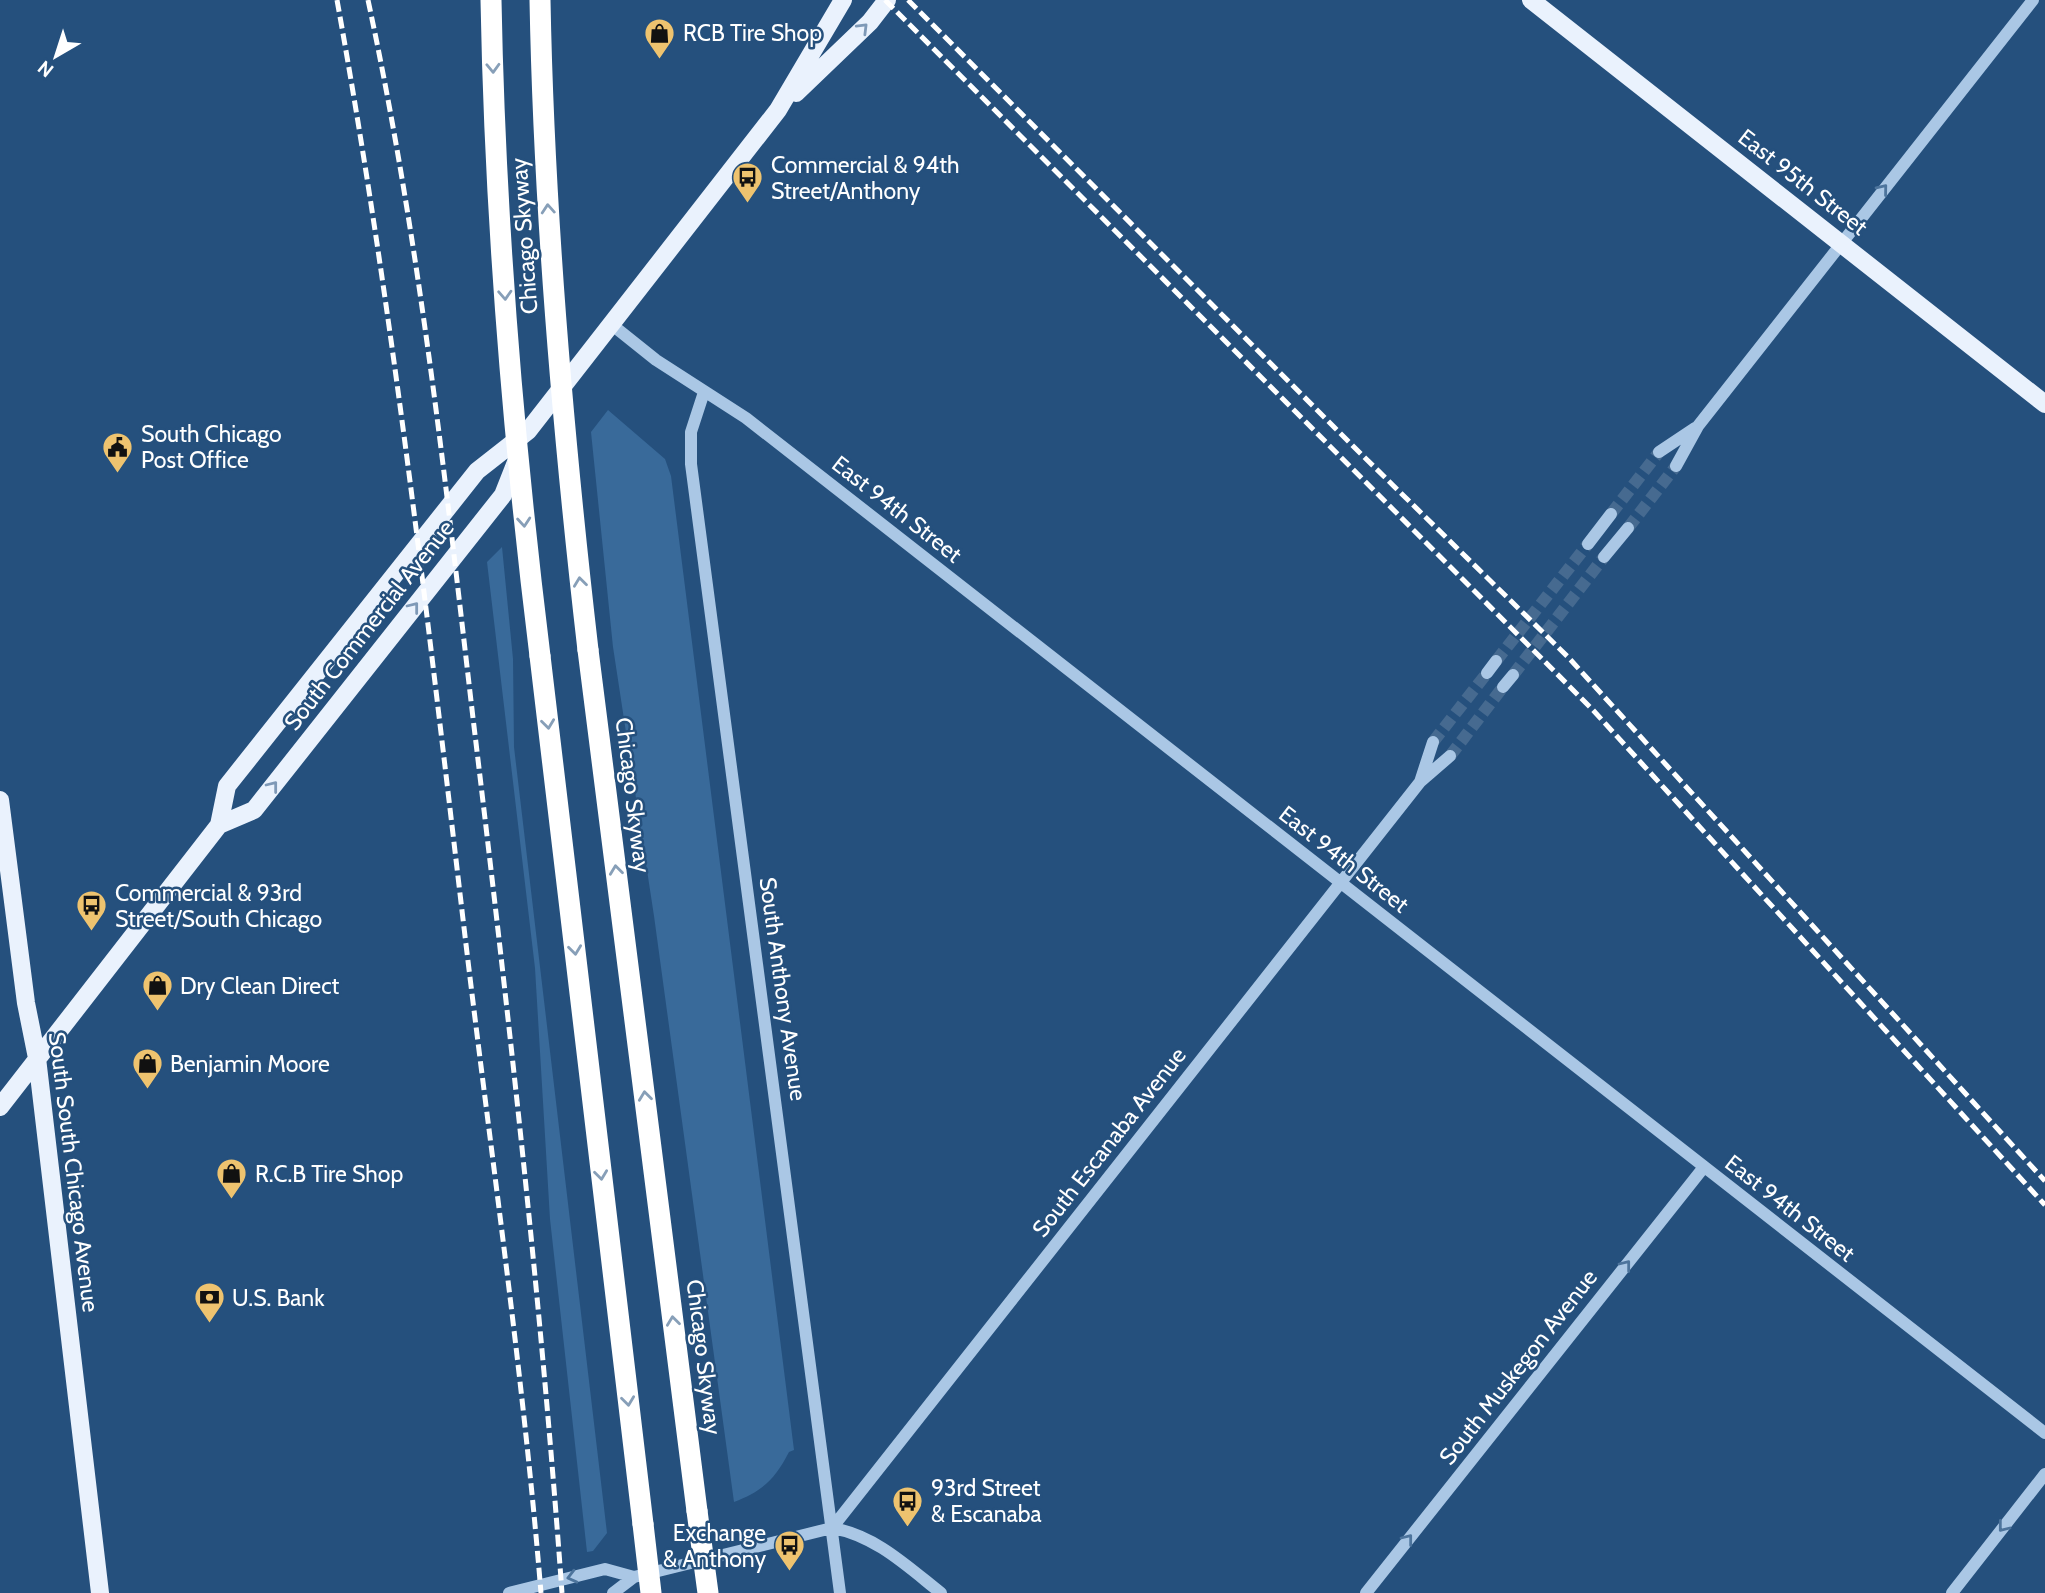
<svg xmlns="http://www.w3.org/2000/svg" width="2045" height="1593" viewBox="0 0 2045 1593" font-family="Cabin,sans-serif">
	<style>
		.green { fill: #396a9a }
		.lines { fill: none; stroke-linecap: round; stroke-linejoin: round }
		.minor-tunnel { stroke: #466a90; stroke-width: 12; stroke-dasharray: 12 6; stroke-linecap: butt }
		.minor { stroke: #aac7e5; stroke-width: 12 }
		.major { stroke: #eaf2fd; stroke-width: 18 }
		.highway { stroke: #fff; stroke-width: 21 }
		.rail { stroke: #fff; stroke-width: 5; stroke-dasharray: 12 5; stroke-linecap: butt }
		.highway-bridge { stroke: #fff; stroke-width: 21 }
		.oneway { stroke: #7e99b7 }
		.oneway2 { stroke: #879fb8 }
		.oneway3 { stroke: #4d749c }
		.labels { text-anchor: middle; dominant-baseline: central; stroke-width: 5; stroke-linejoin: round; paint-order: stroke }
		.poi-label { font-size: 23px; fill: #fff; stroke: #25507d; text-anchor: start }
		.street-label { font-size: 23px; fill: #fff; stroke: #25507d }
	</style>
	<rect width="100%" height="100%" fill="#25507d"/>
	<path class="green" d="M608,410L665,459L671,476L794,1450L789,1452C775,1479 763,1491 734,1502L654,916L613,647L591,432Z
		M502,547L513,659L514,747L607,1533L593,1551L587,1552L550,1219L535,968L487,562Z"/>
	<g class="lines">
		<path class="minor-tunnel" d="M1611,514L1659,452
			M1628,528L1676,466
			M1496,661L1588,544
			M1513,675L1604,557
			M1433,742L1487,673
			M1450,756L1503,687"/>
		<path class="minor" d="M611,324L656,360L746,418L2045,1433
			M704,392L691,432V464L840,1593
			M1659,452L1695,428
			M1676,466L1698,426L2033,0
			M1588,544L1611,514
			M1604,557L1628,528
			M1487,673L1496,661
			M1503,687L1513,675
			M1420,782L1433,742
			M832,1528L1420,782L1450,756
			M509,1593L605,1569L634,1577
			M613,1593L634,1577L832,1528C875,1535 908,1567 941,1593
			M1366,1593L1704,1167
			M1952,1593L2045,1474"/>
		<path class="major" d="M1531,0L2045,404
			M796,93L870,22L887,0
			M0,800L26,1003L37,1058L100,1593
			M219,825L254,810L503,495L518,457
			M0,1107L219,825L227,786L477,471L528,431L778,110L843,0"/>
		<path class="highway" d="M588,650L697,1511
			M540,656L643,1524"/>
		<path class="rail" d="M337,0C393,310 428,623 465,936C491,1155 523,1373 541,1593
			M368,0C419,237 445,478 473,718C508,1009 541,1301 562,1593
			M885,0L1592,709L2045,1205
			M908,0L1354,447L1568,657L2045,1181"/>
		<path class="highway-bridge" d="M491,0C495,219 513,438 540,656
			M540,0C544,217 563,434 588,650
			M697,1511L708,1593
			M643,1524L651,1593"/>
	</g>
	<defs><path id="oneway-chevron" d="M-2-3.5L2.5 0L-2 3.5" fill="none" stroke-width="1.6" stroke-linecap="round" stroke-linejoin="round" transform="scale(1.75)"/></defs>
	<g class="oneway">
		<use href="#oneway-chevron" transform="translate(863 28) rotate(-45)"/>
		<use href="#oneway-chevron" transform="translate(414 607) rotate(-52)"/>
		<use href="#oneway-chevron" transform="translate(273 786) rotate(-52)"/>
	</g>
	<g class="oneway2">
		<use href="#oneway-chevron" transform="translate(493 68) rotate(88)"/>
		<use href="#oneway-chevron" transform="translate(548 209) rotate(-94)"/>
		<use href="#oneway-chevron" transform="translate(505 295) rotate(87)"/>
		<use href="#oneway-chevron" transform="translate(524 522) rotate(85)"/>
		<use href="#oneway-chevron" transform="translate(580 582) rotate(-97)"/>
		<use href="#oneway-chevron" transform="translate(548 724) rotate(83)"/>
		<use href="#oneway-chevron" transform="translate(616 870) rotate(-97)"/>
		<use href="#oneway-chevron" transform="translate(575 950) rotate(83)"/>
		<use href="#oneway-chevron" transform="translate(645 1096) rotate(-97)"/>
		<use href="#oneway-chevron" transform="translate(601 1175) rotate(83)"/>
		<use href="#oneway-chevron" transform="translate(673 1321) rotate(-97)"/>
		<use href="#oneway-chevron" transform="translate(628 1401) rotate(83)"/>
	</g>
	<g class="oneway3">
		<use href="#oneway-chevron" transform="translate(1883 189) rotate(-51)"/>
		<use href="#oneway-chevron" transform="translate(1626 1265) rotate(-52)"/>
		<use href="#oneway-chevron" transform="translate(2003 1527) rotate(128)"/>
		<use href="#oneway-chevron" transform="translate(1408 1539) rotate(-52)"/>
		<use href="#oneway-chevron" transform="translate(572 1577) rotate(166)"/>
	</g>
	<defs>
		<symbol id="shop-pin" viewBox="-11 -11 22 30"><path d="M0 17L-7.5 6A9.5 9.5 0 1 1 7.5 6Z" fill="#eec36f" stroke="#25507d"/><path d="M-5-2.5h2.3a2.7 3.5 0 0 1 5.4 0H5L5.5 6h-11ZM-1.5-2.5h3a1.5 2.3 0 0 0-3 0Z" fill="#111"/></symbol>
		<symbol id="bus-pin" viewBox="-11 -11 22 30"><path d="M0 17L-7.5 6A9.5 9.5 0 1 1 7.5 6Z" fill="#eec36f" stroke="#25507d"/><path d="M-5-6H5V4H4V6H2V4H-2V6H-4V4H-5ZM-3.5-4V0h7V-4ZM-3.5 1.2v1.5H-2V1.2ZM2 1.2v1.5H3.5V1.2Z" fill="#111"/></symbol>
		<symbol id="civic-pin" viewBox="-11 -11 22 30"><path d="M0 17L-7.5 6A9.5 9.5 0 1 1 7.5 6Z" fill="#eec36f" stroke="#25507d"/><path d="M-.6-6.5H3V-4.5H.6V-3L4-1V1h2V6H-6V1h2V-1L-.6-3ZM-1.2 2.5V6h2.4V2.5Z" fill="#111"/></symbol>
		<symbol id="bank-pin" viewBox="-11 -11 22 30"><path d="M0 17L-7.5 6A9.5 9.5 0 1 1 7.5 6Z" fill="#eec36f" stroke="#25507d"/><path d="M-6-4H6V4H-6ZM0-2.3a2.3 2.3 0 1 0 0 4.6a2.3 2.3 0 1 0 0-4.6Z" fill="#111"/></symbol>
	</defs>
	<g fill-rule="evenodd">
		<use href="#shop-pin" x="642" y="16" width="35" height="47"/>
		<use href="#bus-pin" x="730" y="160" width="35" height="47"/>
		<use href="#civic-pin" x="100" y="430" width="35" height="47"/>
		<use href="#bus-pin" x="74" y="888" width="35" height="47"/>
		<use href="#shop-pin" x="140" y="968" width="35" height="47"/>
		<use href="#shop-pin" x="130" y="1046" width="35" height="47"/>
		<use href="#shop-pin" x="214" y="1156" width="35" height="47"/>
		<use href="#bank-pin" x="192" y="1280" width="35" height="47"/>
		<use href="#bus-pin" x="890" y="1484" width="35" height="47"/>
		<use href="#bus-pin" x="772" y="1528" width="35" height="47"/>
	</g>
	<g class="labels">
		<g class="poi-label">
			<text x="683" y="33">RCB Tire Shop</text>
			<text x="771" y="165">Commercial &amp; 94th<tspan x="771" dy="26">Street/Anthony</tspan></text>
			<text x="141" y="434">South Chicago<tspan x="141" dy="26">Post Office</tspan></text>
			<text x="115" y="893">Commercial &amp; 93rd<tspan x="115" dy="26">Street/South Chicago</tspan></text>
			<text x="180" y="986">Dry Clean Direct</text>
			<text x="170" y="1064">Benjamin Moore</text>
			<text x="255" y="1174">R.C.B Tire Shop</text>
			<text x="232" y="1298">U.S. Bank</text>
			<text x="931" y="1488">93rd Street<tspan x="931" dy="26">&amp; Escanaba</tspan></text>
			<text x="766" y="1533" text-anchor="end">Exchange<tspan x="766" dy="26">&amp; Anthony</tspan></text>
		</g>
		<g class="street-label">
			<text transform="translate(1803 182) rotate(38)">East 95th Street</text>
			<text transform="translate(524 236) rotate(-94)">Chicago Skyway</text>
			<text transform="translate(897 509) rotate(38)">East 94th Street</text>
			<text transform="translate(369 625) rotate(-52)">South Commercial Avenue</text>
			<text transform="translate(633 795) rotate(83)">Chicago Skyway</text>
			<text transform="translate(1344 859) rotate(38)">East 94th Street</text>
			<text transform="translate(783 989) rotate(82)">South Anthony Avenue</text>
			<text transform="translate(1109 1142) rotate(-52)">South Escanaba Avenue</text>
			<text transform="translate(74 1172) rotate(83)">South South Chicago Avenue</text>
			<text transform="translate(1790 1208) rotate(38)">East 94th Street</text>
			<text transform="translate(704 1357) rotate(83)">Chicago Skyway</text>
			<text transform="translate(1518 1367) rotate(-52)">South Muskegon Avenue</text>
		</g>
	</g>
	<g transform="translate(56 56) rotate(219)" stroke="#25507d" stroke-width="5" paint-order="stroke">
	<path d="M0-5L12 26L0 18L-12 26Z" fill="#ffffff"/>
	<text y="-10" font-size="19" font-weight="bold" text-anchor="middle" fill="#ffffff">N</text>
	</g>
</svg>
